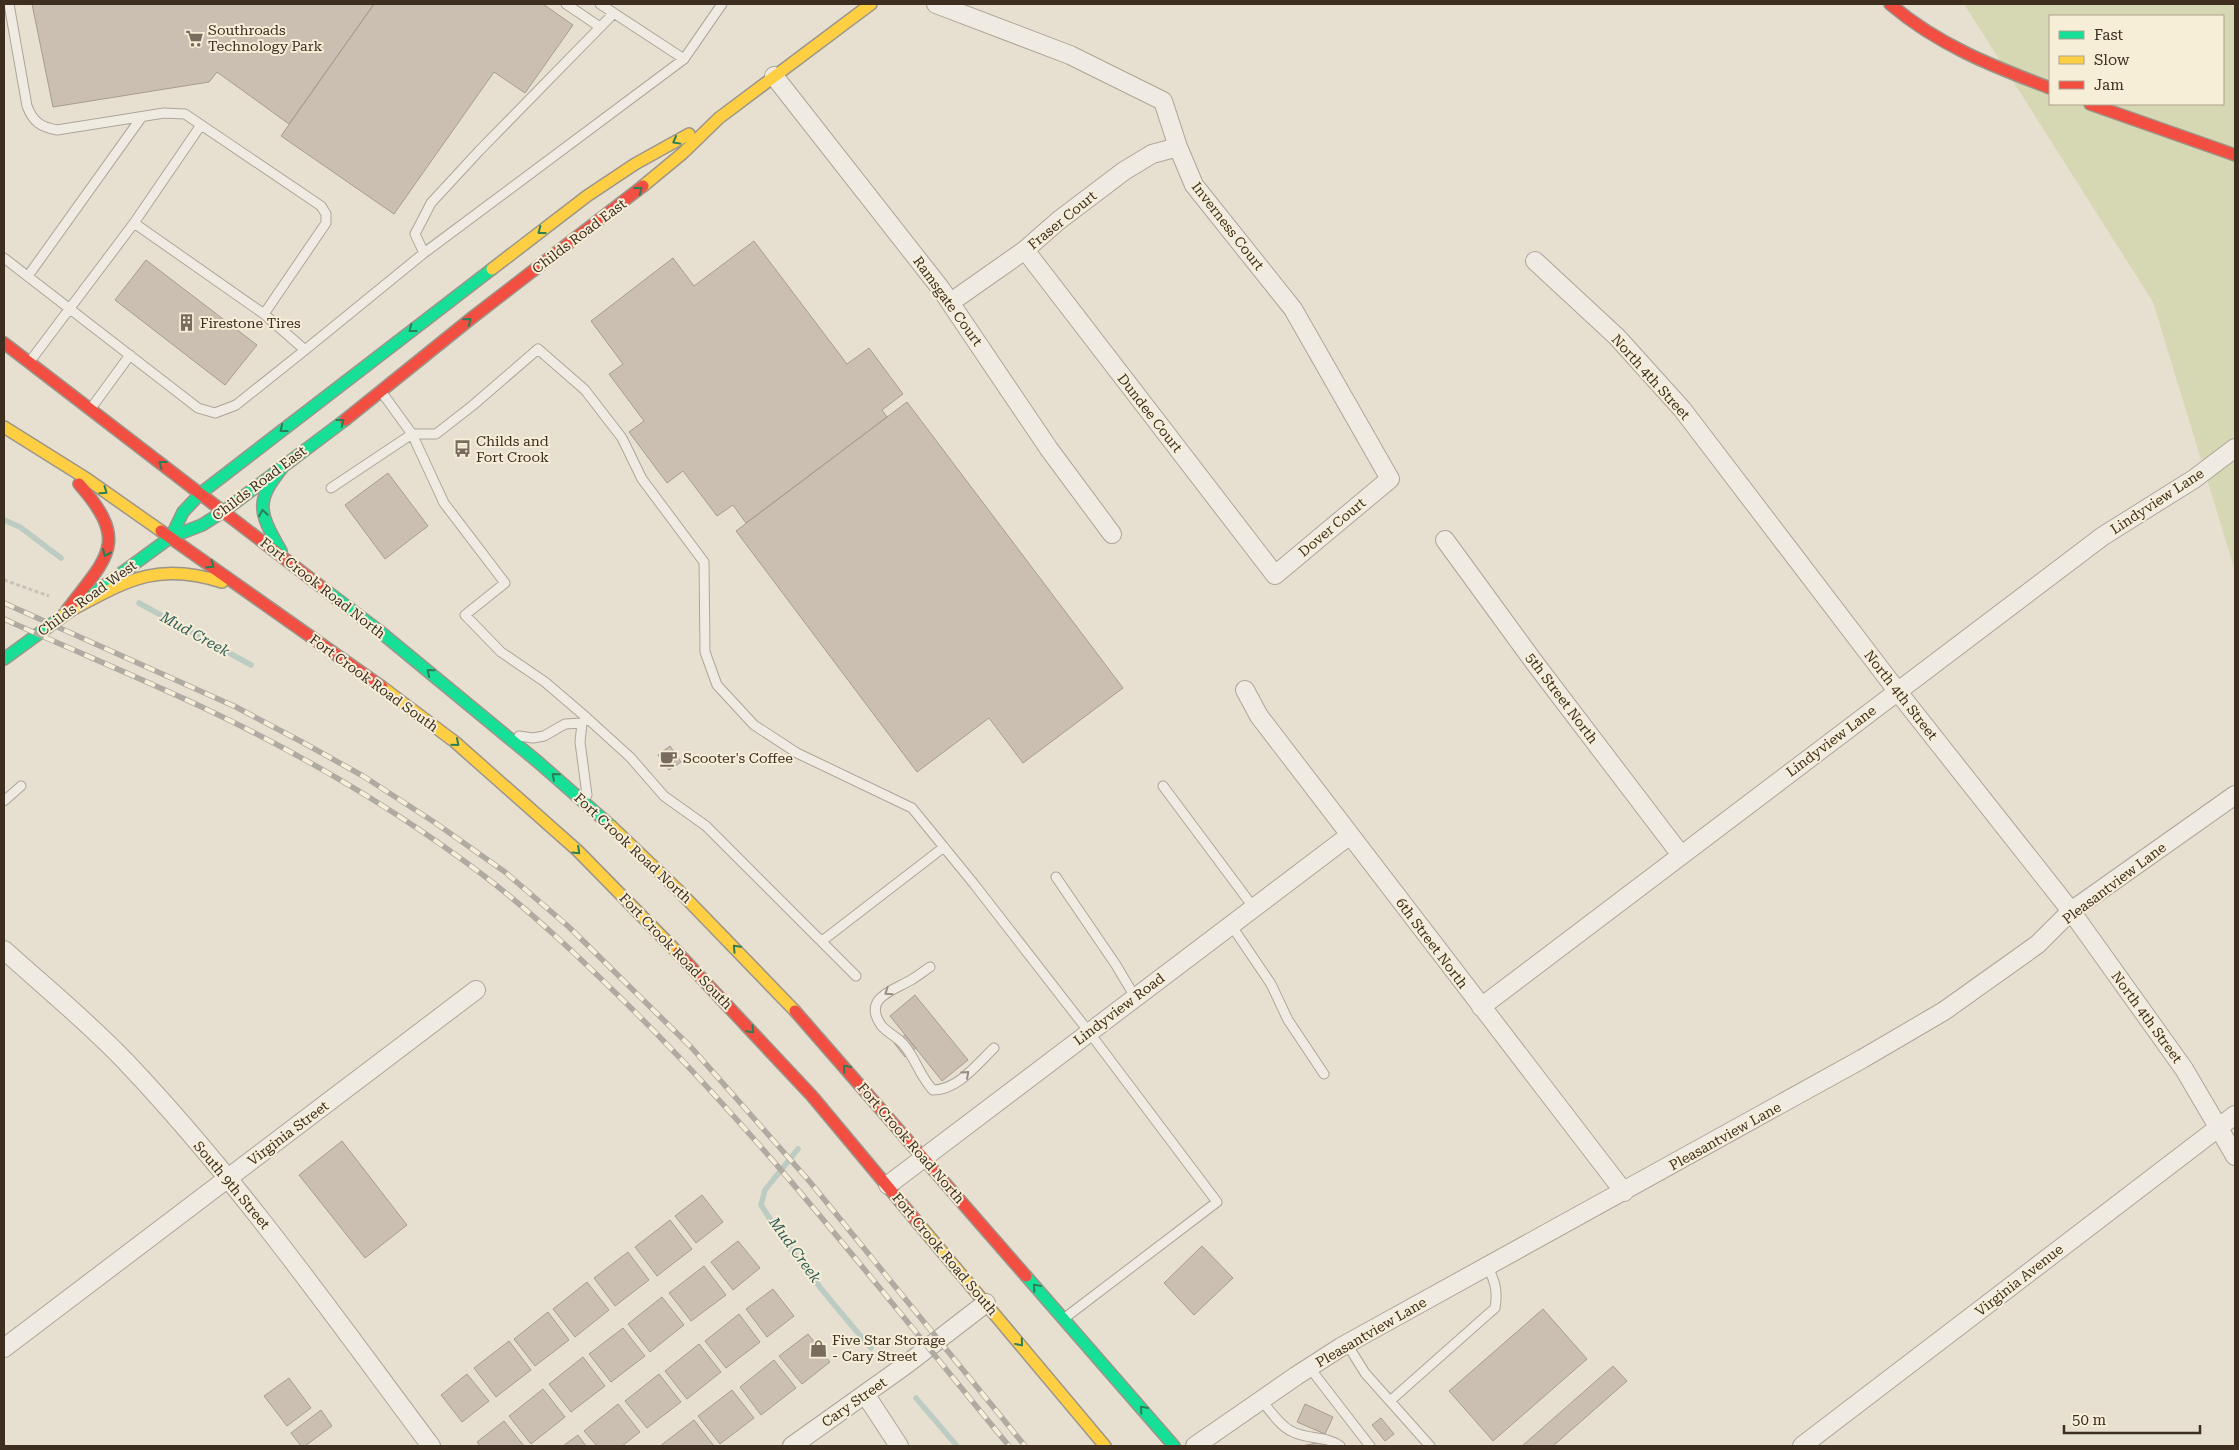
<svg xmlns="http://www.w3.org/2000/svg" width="2239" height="1450" viewBox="0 0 2239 1450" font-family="'Roboto Serif',serif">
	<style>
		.green { fill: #d6d7b3; fill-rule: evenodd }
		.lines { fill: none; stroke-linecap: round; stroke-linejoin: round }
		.stream { stroke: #bcccc2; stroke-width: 5.5 }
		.building { fill: #cbbfb2; stroke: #a89c90 }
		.lane-casing { stroke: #ada599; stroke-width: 11 }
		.street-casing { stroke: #ada599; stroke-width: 20 }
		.fast-casing { stroke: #9c958a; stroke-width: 14 }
		.slow-casing { stroke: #9c958a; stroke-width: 14 }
		.jam-casing { stroke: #9c958a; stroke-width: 14 }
		.path { stroke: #c8c2b9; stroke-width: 3; stroke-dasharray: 4 2.5; stroke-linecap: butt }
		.lane { stroke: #efebe3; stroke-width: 9 }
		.street { stroke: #efebe3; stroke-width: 18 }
		.fast { stroke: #16e098; stroke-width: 11 }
		.slow { stroke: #ffcf43; stroke-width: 11 }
		.jam { stroke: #f24e42; stroke-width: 11 }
		.rail-casing { stroke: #afaaa2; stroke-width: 5.5 }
		.rail { stroke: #f7eed8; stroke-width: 4; stroke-dasharray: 11; stroke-linecap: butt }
		.oneway { stroke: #2b7e56 }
		.oneway2 { stroke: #968c82 }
		.labels { text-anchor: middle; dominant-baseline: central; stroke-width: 4; stroke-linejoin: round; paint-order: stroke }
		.poi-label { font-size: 14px; fill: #3d2e20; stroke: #f7eed8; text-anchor: start }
		.street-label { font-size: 14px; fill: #3d2e20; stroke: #f7eed8 }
		.water-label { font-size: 15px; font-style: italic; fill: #2f5d5a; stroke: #f7eed8 }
	</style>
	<rect width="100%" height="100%" fill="#e7e0d1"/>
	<path class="green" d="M1964,4H2235V571L2153,302ZM2050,16H2223V104H2050Z"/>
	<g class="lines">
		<path class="stream" d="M4,520L20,527L61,558
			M139,603L251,665
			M798,1149L765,1190L761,1205C793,1256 832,1303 871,1348
			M916,1398L957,1446"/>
	</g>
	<path class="building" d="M32,4H374L289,124L217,72L209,82L53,107Z
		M374,4H543L573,25L525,93L494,72L394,214L281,136Z
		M754,241L847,364L869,348L903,394L882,410L887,417L746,523L733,505L717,516L683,471L667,483L629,432L644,421L609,374L623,364L591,321L673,258L694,286Z
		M146,260L257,345L225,385L115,300Z
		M907,402L1123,688L1023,763L989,718L917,772L736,531Z
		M388,473L428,526L385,559L345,505Z
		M670,746L681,762L669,770L658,755Z
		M915,995L968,1060L942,1081L890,1016Z
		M905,1035L916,1048L905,1057L894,1043Z
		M342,1141L407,1225L365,1258L299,1175Z
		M702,1195L723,1222L696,1243L675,1216Z
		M670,1220L692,1249L657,1276L635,1247Z
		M738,1241L760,1268L733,1290L711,1262Z
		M1202,1246L1233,1278L1194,1315L1164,1283Z
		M628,1252L649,1280L615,1306L594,1278Z
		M704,1266L726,1295L691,1321L669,1293Z
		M587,1282L609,1310L575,1337L553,1309Z
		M773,1289L794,1316L767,1337L746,1309Z
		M662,1297L684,1325L650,1352L628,1324Z
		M1543,1309L1587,1359L1493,1441L1449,1391Z
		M548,1312L569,1340L535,1366L514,1339Z
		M739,1314L760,1342L726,1368L705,1341Z
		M623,1328L645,1356L611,1382L589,1354Z
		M808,1334L830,1362L802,1384L779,1356Z
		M509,1341L531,1370L496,1397L474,1368Z
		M699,1344L721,1372L687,1399L665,1371Z
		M583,1357L605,1386L571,1412L549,1384Z
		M774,1360L796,1388L761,1415L740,1387Z
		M1613,1366L1627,1381L1553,1446H1522Z
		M467,1374L489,1401L462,1422L441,1395Z
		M659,1374L681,1402L647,1428L625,1401Z
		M289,1378L311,1408L287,1426L264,1396Z
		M543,1389L565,1417L531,1444L509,1416Z
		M732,1390L754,1418L720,1444L698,1416Z
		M618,1404L640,1432L622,1446H597L584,1431Z
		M1305,1404L1333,1417L1325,1434L1297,1422Z
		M321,1410L332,1426L305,1446H301L291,1433Z
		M1381,1418L1394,1434L1385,1441L1372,1425Z
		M694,1420L714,1446H660Z
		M504,1421L524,1446H480L477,1442Z
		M578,1435L586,1446H563Z
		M1323,1442L1326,1446H1301Z"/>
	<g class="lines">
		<defs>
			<path id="lane" d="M9,4L27,106C33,122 41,127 57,130L164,113L185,114L321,206L326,214V223L264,314
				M566,4L600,27
				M600,4L684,59
				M134,223L201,125
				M424,253L684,59L722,4
				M4,258L198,408L215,413L236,405L305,350
				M28,276L141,118
				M31,360L134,223L264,314L305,350L424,253L415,234L431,203L479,151L614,13
				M383,394L412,434L444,503L505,583L465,615L501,652L545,682L587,718L630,757L664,796L706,826L856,976
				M92,407L130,355
				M331,488L412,434H436L472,406L538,349L585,390L622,438L642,479L704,562L705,652L717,685L754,725L797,753L912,808L974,884L1089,1032L1217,1202L1066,1317
				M582,723L580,742L587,795
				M519,736L533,738L544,736L565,724L582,723L587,718
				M1163,786L1254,908
				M4,801L21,786
				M1056,877L1116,965L1135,997
				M1231,925L1271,984L1288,1020L1324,1074
				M822,941L944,847
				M930,967C924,971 918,976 911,980C894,990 862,998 881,1025C887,1033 898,1037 904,1045C916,1059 920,1077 933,1090C958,1090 977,1064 994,1048
				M1347,1344L1365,1373L1430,1446
				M1309,1367L1370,1446
				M1261,1400C1270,1410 1279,1425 1291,1431C1307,1440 1325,1435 1340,1446
				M1390,1401L1495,1308C1498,1291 1495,1282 1488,1267"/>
			<path id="street" d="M936,4L1070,55L1163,101L1178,147L1194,185L1293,309L1390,479L1275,575L1025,250
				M774,76L941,289L1049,449L1112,534
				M1535,261L1617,337L1682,409L1898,692L2071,911L2184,1069L2235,1156
				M951,302L1025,250L1058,221L1124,171L1152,154L1178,147
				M1445,540L1534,662L1681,855
				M1245,690L1259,716L1624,1192
				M4,950C45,987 88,1022 126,1062C239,1181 333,1315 431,1446
				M1481,1007L2103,536L2194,479L2235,448
				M888,1185L1350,835
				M4,1348L476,990
				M865,1394L899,1446
				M792,1446L907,1364L986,1303
				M1195,1446L1296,1376L1341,1347L1862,1059L1944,1011L2038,944L2071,911L2235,795
				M1802,1446L2235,1115"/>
			<path id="fast" d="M171,537L183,512L201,493L492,269
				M281,551C257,509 255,501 286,463
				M324,589L378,630L538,762L611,826
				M4,659L171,537L202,525L224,511L345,420
				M1026,1276L1174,1446"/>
			<path id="slow" d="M643,186L683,153L719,118L871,4
				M492,269L587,196L635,164L689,134
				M4,427L87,479L161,531
				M64,614C123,583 154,560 222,582
				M382,687L455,742L578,851L678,953
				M611,826L679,891L795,1011
				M918,1223L1105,1446"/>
			<path id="jam" d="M1890,4C1938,45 1992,66 2050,88
				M2090,104L2235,155
				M4,343L324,589
				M345,420L473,317L643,186
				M161,531L382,687
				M67,610C108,556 130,542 79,484
				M678,953L812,1096L918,1223
				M795,1011L1026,1276"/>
		</defs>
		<use href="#lane" class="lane-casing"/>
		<use href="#street" class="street-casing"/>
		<use href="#fast" class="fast-casing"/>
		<use href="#slow" class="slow-casing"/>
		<use href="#jam" class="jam-casing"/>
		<path class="path" d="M4,580L49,596"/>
		<use href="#lane" class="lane"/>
		<use href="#street" class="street"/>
		<use href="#fast" class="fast"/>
		<use href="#slow" class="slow"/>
		<use href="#jam" class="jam"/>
		<defs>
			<path id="rail" d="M4,603L236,707L302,742L363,776L434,822L505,872L569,927L691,1047L810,1182L1025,1446
				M4,619C70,649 138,677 204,708C301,754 397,810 483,875C534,914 581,959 627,1004C766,1141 885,1296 1009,1446"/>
		</defs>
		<use href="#rail" class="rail-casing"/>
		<use href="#rail" class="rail"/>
	</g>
	<defs><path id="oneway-chevron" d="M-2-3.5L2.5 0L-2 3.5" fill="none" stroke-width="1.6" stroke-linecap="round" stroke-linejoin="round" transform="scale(1.25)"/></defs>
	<g class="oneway">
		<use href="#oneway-chevron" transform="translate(676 141) rotate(151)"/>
		<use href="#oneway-chevron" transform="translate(639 190) rotate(-38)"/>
		<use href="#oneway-chevron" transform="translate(541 231) rotate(143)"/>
		<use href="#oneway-chevron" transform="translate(468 321) rotate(-39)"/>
		<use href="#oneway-chevron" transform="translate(412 329) rotate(142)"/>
		<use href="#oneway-chevron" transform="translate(341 422) rotate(-37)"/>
		<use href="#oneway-chevron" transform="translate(283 429) rotate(142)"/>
		<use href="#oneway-chevron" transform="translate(162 464) rotate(-143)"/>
		<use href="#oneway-chevron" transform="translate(104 491) rotate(35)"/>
		<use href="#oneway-chevron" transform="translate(263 513) rotate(-99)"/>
		<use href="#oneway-chevron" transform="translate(106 553) rotate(114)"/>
		<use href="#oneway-chevron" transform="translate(211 565) rotate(35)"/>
		<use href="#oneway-chevron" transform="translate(430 672) rotate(-141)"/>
		<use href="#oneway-chevron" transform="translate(456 743) rotate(40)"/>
		<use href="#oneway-chevron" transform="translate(555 776) rotate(-139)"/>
		<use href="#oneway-chevron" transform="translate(577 851) rotate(43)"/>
		<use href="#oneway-chevron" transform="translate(736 948) rotate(-134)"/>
		<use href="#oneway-chevron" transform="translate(751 1030) rotate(47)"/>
		<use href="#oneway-chevron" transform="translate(846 1068) rotate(-131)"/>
		<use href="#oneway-chevron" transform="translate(1036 1287) rotate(-131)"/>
		<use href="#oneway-chevron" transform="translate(1020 1343) rotate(50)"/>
		<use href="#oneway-chevron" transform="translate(1143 1409) rotate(-131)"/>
	</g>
	<g class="oneway2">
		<use href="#oneway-chevron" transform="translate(888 992) rotate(146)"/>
		<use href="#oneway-chevron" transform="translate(966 1074) rotate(-42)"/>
	</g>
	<defs>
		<symbol id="supermarket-bare" viewBox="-9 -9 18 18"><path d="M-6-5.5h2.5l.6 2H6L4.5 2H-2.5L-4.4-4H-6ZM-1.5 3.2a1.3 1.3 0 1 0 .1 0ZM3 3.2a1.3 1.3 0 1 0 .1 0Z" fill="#786c5e" stroke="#f7eed8" stroke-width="2.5" paint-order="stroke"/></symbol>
		<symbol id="building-bare" viewBox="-9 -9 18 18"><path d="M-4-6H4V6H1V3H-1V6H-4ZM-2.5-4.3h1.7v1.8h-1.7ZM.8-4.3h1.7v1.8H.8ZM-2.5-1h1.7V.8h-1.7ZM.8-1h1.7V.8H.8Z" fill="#786c5e" stroke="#f7eed8" stroke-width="2.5" paint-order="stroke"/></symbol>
		<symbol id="bus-bare" viewBox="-9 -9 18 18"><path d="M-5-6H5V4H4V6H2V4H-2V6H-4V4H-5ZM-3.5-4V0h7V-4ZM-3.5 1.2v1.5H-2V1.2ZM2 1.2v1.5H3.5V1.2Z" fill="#786c5e" stroke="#f7eed8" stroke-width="2.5" paint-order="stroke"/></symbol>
		<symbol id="cafe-bare" viewBox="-9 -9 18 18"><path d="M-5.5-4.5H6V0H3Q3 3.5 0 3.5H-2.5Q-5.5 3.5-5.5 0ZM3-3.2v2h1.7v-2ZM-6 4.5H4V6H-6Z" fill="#786c5e" stroke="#f7eed8" stroke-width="2.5" paint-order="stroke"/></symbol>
		<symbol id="shop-bare" viewBox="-9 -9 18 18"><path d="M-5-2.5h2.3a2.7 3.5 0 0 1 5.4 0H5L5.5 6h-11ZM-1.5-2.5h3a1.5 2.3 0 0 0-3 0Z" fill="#786c5e" stroke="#f7eed8" stroke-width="2.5" paint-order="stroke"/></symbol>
	</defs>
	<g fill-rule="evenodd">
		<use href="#supermarket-bare" x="182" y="26" width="25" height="25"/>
		<use href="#building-bare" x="174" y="310" width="25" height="25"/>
		<use href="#bus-bare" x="450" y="436" width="25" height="25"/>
		<use href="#cafe-bare" x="656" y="746" width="25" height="25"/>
		<use href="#shop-bare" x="806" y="1336" width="25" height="25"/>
	</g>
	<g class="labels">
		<g class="poi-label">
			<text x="208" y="30">Southroads<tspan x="208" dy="16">Technology Park</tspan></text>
			<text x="200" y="323">Firestone Tires</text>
			<text x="476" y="441">Childs and<tspan x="476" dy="16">Fort Crook</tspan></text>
			<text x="683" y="758">Scooter's Coffee</text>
			<text x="832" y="1340">Five Star Storage<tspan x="832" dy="16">- Cary Street</tspan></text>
		</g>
		<g class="street-label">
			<text transform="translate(1062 220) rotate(-39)">Fraser Court</text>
			<text transform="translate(1228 226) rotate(52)">Inverness Court</text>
			<text transform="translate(579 236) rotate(-37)">Childs Road East</text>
			<text transform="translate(948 301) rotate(54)">Ramsgate Court</text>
			<text transform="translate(1651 377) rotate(48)">North 4th Street</text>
			<text transform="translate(1150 413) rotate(52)">Dundee Court</text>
			<text transform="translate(259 483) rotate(-37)">Childs Road East</text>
			<text transform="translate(2157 501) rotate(-33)">Lindyview Lane</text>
			<text transform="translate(1332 527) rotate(-40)">Dover Court</text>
			<text transform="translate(323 588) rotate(38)">Fort Crook Road North</text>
			<text transform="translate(87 598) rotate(-36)">Childs Road West</text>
			<text transform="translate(374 683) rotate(36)">Fort Crook Road South</text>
			<text transform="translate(1901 695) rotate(52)">North 4th Street</text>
			<text transform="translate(1562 698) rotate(53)">5th Street North</text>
			<text transform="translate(1831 741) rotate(-37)">Lindyview Lane</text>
			<text transform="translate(633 848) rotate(43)">Fort Crook Road North</text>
			<text transform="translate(2114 883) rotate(-37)">Pleasantview Lane</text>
			<text transform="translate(1432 943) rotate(53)">6th Street North</text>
			<text transform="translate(676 951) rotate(46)">Fort Crook Road South</text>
			<text transform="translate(1119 1009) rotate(-37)">Lindyview Road</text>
			<text transform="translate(2147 1017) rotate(54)">North 4th Street</text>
			<text transform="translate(288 1133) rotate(-37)">Virginia Street</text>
			<text transform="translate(1725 1136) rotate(-29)">Pleasantview Lane</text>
			<text transform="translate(911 1143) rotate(49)">Fort Crook Road North</text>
			<text transform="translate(232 1185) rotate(50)">South 9th Street</text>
			<text transform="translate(945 1254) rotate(50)">Fort Crook Road South</text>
			<text transform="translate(2019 1280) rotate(-38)">Virginia Avenue</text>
			<text transform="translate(1371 1332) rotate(-30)">Pleasantview Lane</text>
			<text transform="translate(854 1402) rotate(-35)">Cary Street</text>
		</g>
		<g class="water-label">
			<text transform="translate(195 634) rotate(29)">Mud Creek</text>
			<text transform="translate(795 1250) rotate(54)">Mud Creek</text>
		</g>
	</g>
	<rect width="2239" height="1450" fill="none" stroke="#3d2e20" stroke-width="10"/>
	<rect x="2049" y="15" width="175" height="90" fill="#f7eed8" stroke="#ada18e"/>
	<rect x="2059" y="31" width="25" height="8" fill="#16e098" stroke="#ada18e"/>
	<text x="2094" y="40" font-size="15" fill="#3d2e20">Fast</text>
	<rect x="2059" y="56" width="25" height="8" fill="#ffcf43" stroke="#ada18e"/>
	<text x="2094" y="65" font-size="15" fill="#3d2e20">Slow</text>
	<rect x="2059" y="81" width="25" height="8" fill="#f24e42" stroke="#ada18e"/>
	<text x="2094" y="90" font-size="15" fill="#3d2e20">Jam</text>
	<path d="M2064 1425v8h136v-8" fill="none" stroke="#3d2e20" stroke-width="2.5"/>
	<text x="2072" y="1425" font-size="15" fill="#3d2e20" stroke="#f7eed8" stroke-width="4" paint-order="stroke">50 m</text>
</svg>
